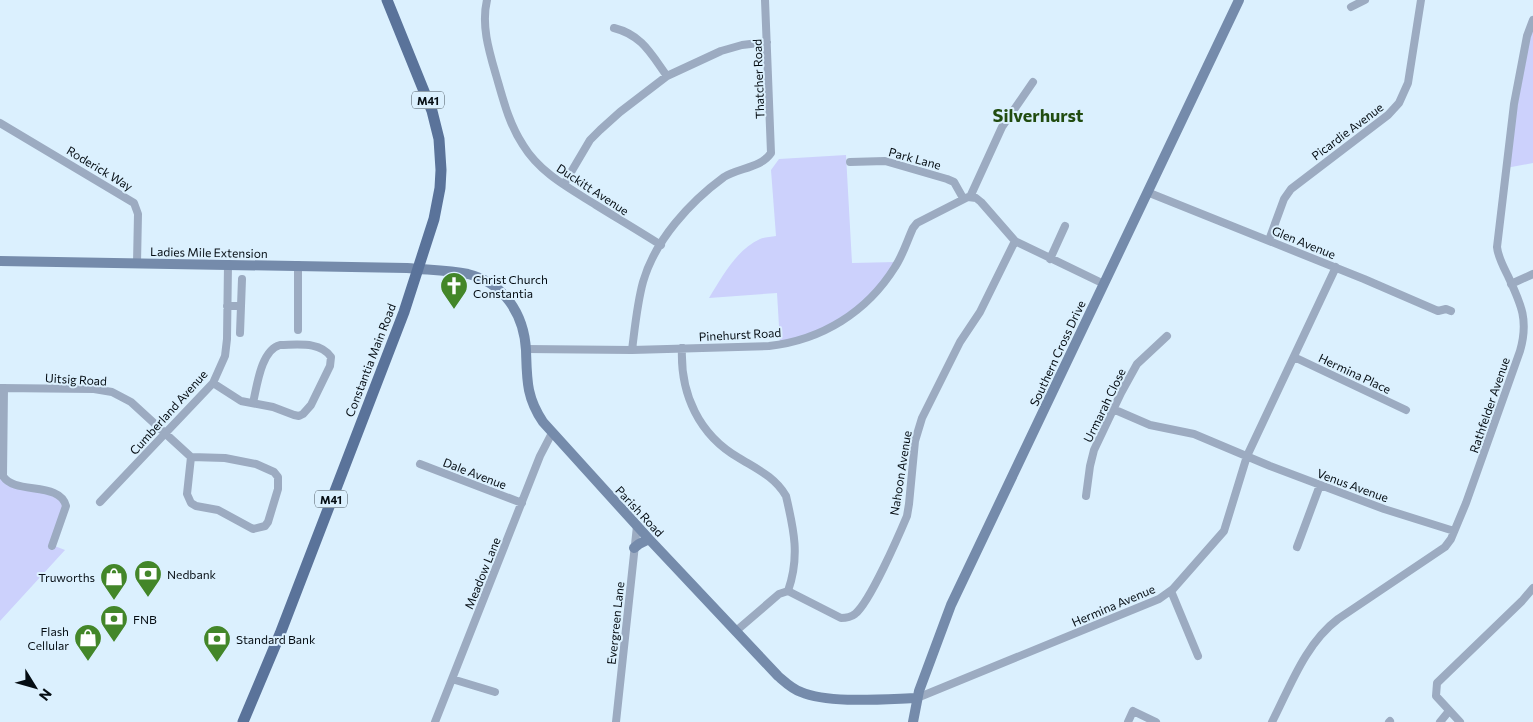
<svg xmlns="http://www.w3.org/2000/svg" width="1533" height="722" viewBox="0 0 1533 722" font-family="Commissioner,sans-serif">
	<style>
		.green { fill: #ccd1fc }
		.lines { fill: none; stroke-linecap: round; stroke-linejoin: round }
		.street { stroke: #9cabc1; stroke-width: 8 }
		.secondary { stroke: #758bab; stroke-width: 10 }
		.primary { stroke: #5a739a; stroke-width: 11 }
		.labels { text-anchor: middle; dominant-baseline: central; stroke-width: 4; stroke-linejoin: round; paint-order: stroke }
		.shield { fill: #dbf0fe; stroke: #45515a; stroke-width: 1 }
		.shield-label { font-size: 11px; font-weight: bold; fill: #050d13 }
		.street-label { font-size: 12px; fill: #050d13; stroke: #dbf0fe }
		.poi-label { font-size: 12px; fill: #050d13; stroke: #dbf0fe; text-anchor: start }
		.district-label { font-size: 18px; font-weight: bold; fill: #214c10; stroke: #dbf0fe }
	</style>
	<rect width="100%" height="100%" fill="#dbf0fe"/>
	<path class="green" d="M1533,20V163L1506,168Z
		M846,155L852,263L896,262L883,280L855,310L815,333L780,343L777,293L709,298C722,277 737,249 760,239C765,237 771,237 776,236L771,170L779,159Z
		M0,388H4L5,479L54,493L65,501L52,545L65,550L0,621Z"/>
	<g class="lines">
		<path class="street" d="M487,0C481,25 489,51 496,75C503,99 509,124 523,145C540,173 569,188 596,205C617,218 639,231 661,245
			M1351,7L1365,0
			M614,28C642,35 651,54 667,76
			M0,123L134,203L138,214L137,263
			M850,162L885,161L947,179L954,182L963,198
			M564,184L590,140L600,130L620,112L667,76L721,51L742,45L767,42
			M1147,192L1364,279L1438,311L1446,309L1451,311
			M970,197L1002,127L1033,82
			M1269,240L1284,199L1291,189L1388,115L1399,103L1408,83L1421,0
			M1050,259L1065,226
			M1511,284L1533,274
			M227,306H241L240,333
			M241,306L242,279
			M298,330V265
			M682,348C680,394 699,435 739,458C757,469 775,477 786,496C794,530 800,557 788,591
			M526,349L632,350L769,346C822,340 867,312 895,267C903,255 907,241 913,228L917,223L968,197L976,198L981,202L1015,241L1104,284
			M632,350C635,327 637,304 643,282C655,240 690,202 724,177C738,168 761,168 771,153L765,0
			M1294,357L1406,410
			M213,383L241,401L273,407L294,415L299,416L303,414L311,405L330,366L331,357C320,341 297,345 280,345C261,350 257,386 253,403
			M0,388L94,389L112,392L131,402L191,457L225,458L256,464L274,472L278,477V489L268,522L265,526L253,529L218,510L196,506L191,503L187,494L191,457
			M4,388L3,476C14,495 60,481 66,506L52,546
			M1113,409L1150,425L1194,434L1270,466L1384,509L1454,531
			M420,464L522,503
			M1086,496L1090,466L1094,450L1121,393L1137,364L1167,336
			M100,502L213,383L225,356L227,339L228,264
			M1297,547L1320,485
			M788,591L841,618C847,618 851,617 855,614C870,602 899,535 907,516L909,504L915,441L922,418L960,342L980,312L1015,241
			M1171,591L1198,656
			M736,631L779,594L788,591
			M452,679L495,692
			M917,698L1159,599L1173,589L1224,531L1247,456L1336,267
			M435,722L540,456L552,433
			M616,722L637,526
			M1128,722L1133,711L1156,722
			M1272,722C1290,687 1305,644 1338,619L1445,547L1451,539L1466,503L1520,351C1529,320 1521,304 1508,276C1503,266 1498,257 1497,247L1514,104L1527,36L1533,20
			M1389,722L1390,721
			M1440,722L1449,711
			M1460,722L1436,696L1437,683L1522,601L1533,588"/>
		<path class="secondary" d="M0,261L407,268C427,270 448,270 468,274C504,283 524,314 526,350C527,379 526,397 543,422L649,539L778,676C785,682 792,689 801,692C829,704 885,699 917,698
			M634,548L639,544L649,539
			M913,722L919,691L951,605L1239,0"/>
		<path class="primary" d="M243,722L280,634L404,312L434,219L440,188L441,170L439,139L432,111L387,0"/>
	</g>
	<defs>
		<symbol id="church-pin" viewBox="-11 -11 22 30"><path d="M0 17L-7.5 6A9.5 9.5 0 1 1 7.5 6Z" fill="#438629" stroke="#dbf0fe"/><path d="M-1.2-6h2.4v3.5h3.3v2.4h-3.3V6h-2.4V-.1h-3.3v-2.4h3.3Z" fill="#fff"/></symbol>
		<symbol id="bank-pin" viewBox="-11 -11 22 30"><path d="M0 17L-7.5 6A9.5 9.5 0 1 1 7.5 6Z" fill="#438629" stroke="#dbf0fe"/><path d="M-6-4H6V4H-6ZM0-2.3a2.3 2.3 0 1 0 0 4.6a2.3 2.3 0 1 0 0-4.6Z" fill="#fff"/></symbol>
		<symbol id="shop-pin" viewBox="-11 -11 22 30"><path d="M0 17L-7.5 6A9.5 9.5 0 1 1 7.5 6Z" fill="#438629" stroke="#dbf0fe"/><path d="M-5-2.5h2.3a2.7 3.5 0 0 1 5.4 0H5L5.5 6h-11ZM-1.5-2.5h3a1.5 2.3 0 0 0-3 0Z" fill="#fff"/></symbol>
	</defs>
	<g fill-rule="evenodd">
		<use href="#church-pin" x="438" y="270" width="32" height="43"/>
		<use href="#bank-pin" x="132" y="558" width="32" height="43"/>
		<use href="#shop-pin" x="98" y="561" width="32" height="43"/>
		<use href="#bank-pin" x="98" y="603" width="32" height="43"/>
		<use href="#shop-pin" x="72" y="622" width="32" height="43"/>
		<use href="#bank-pin" x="201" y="623" width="32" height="43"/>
	</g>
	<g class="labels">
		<g class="shield">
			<rect x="412" y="91.5" width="32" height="17" rx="4"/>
			<rect x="315" y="490.5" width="32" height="17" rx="4"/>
		</g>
		<g class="shield-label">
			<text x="428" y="100">M41</text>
			<text x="331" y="499">M41</text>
		</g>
		<g class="street-label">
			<text transform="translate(758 79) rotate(-92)">Thatcher Road</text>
			<text transform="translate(1347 131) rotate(-37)">Picardie Avenue</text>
			<text transform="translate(915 158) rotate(15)">Park Lane</text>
			<text transform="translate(100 168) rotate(31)">Roderick Way</text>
			<text transform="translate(593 189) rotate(33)">Duckitt Avenue</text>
			<text transform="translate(1304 242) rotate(22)">Glen Avenue</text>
			<text transform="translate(209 252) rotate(1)">Ladies Mile Extension</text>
			<text transform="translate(740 334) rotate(-3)">Pinehurst Road</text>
			<text transform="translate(1057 353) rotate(-65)">Southern Cross Drive</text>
			<text transform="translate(370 360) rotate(-69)">Constantia Main Road</text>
			<text transform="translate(1355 373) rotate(25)">Hermina Place</text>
			<text transform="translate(76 379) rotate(3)">Uitsig Road</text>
			<text transform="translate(1104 405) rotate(-64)">Urmarah Close</text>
			<text transform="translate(1489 405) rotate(-71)">Rathfelder Avenue</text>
			<text transform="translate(168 412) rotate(-48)">Cumberland Avenue</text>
			<text transform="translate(475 473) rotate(21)">Dale Avenue</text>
			<text transform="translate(900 473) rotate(-81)">Nahoon Avenue</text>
			<text transform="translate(1353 485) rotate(20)">Venus Avenue</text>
			<text transform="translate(640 511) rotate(47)">Parish Road</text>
			<text transform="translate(482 573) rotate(-68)">Meadow Lane</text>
			<text transform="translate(1113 605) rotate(-23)">Hermina Avenue</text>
			<text transform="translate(615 623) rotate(-84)">Evergreen Lane</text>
		</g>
		<g class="poi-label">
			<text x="473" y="279">Christ Church<tspan x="473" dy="14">Constantia</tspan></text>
			<text x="167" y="574">Nedbank</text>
			<text x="95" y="577" text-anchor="end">Truworths</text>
			<text x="133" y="619">FNB</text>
			<text x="69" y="631" text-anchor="end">Flash<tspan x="69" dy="14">Cellular</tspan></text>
			<text x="236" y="639">Standard Bank</text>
		</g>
		<g class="district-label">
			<text x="1038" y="115">Silverhurst</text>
		</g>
	</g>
	<g transform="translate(35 687) rotate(127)" stroke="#dbf0fe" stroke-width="4" paint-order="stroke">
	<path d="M0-4L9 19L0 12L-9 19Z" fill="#050d13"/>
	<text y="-8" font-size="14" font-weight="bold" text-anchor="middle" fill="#050d13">N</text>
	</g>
</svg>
